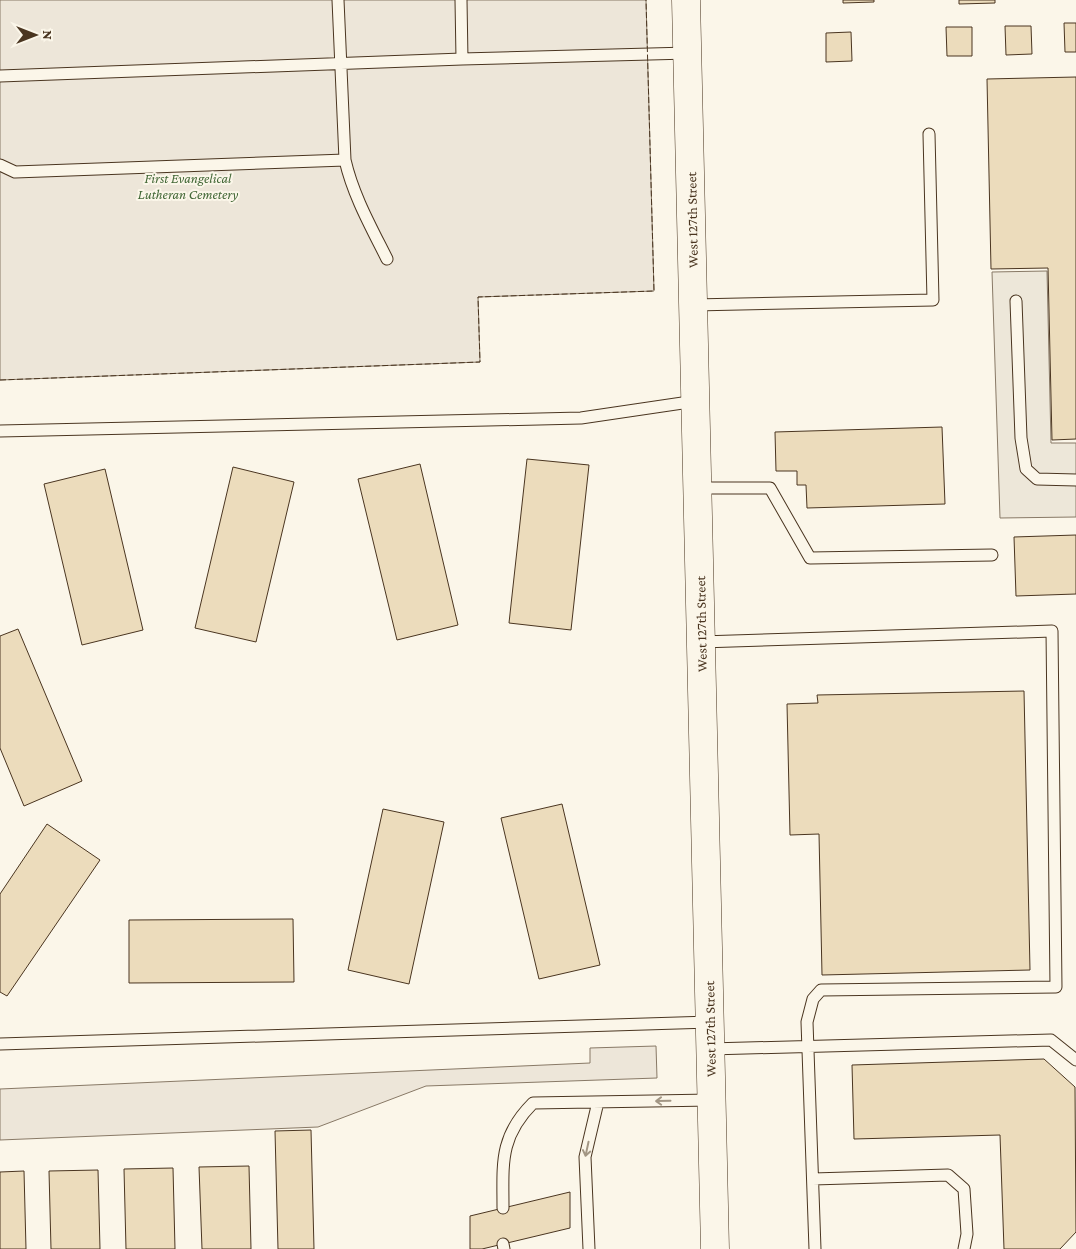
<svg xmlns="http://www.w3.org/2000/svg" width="1076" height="1249" viewBox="0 0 1076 1249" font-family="'Crimson Pro',serif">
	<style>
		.green { fill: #ede6d9; stroke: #887966 }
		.parking { fill: #ede7d9; stroke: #887966 }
		.building { fill: #ecdcbc; stroke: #4a3520 }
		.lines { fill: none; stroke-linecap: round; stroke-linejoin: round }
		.service-casing { stroke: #4a3520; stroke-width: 13 }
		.secondary-casing { stroke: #4a3520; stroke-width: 29 }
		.service { stroke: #fbf6e9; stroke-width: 11 }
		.secondary { stroke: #fbf6e9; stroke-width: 28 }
		.fence { stroke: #4a3520; stroke-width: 1; stroke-dasharray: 6 2.5; stroke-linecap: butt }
		.oneway { stroke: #a29684 }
		.labels { text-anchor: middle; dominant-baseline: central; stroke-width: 4; stroke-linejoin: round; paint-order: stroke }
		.park-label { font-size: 14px; font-style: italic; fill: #436837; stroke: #fbf6e9 }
		.street-label { font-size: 14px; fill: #4a3520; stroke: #fbf6e9 }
	</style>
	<rect width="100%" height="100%" fill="#fbf6e9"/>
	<path class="green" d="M0,0H646L654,291L478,297L480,362L0,380Z
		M656,1046L657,1078L426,1086L318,1127L0,1140V1089L590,1063V1048Z"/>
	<path class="parking" d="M1047,271L1051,443H1076V517L1000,518L992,272Z"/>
	<path class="building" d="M843,0H874V2L843,3Z
		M959,0H995V3L959,4Z
		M1064,23H1076V52H1065Z
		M1005,26H1031L1032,54L1006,55Z
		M946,27H972V56H947Z
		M851,32L852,61L826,62V33Z
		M1076,77V439L1052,440L1048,268L991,269L987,79Z
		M942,427L945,504L807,508L806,485H797V471H776L775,432Z
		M527,459L589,465L571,630L509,623Z
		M420,464L458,625L397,640L358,479Z
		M233,467L294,482L256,642L195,628Z
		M105,469L143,630L82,645L44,484Z
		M1076,535V594L1016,596L1014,537Z
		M18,629L82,781L24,806L0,748V636Z
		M1024,691L1030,970L822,975L819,834L790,835L787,704L818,703L817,695Z
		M562,804L600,965L539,979L501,818Z
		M383,809L444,822L409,984L348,970Z
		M47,824L100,860L7,996L0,992V894Z
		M293,919L294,982L129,983V920Z
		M1044,1059L1075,1087L1076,1232L1060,1249H1004L1000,1135L854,1139L852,1065Z
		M311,1130L314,1249H278L275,1131Z
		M249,1166L251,1249H202L199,1167Z
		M173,1168L175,1249H126L124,1169Z
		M98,1170L100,1249H51L49,1171Z
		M24,1171L26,1249H0V1172Z
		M570,1192V1228L482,1249H470V1216Z"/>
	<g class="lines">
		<defs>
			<path id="service" d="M338,0L345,160C353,195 371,227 387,259
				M461,0L462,59
				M0,76L462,59L688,53
				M0,165L15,172L345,160
				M1016,301L1021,438L1026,469L1037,479L1076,480
				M694,305L933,300L929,134
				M0,431L581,418L696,401
				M698,488H770L810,558L992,555
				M701,642L1052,631L1056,987L821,990L813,999L807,1022L815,1249
				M0,1044L710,1022
				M710,1049L1051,1040L1076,1060
				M813,1179L948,1175L964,1189L967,1234L964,1249
				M503,1208C503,1164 499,1137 533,1103L711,1100
				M503,1244L504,1249
				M589,1249L585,1157L598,1102"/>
			<path id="secondary" d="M686,0L715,1249"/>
		</defs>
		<use href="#service" class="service-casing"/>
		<use href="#secondary" class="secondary-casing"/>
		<use href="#service" class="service"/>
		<use href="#secondary" class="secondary"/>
		<path class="fence" d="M0,380L480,362L478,297L654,291L646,0"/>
	</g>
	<defs><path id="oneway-shaft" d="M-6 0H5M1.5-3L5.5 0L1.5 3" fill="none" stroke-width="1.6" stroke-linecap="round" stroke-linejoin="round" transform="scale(1.25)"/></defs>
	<g class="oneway">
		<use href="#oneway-shaft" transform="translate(663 1101) rotate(179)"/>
		<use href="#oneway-shaft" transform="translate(587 1149) rotate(102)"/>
	</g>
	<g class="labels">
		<g class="park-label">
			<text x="188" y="178">First Evangelical<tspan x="188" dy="16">Lutheran Cemetery</tspan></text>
		</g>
		<g class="street-label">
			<text transform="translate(692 220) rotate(-91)">West 127th Street</text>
			<text transform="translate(701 624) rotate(-91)">West 127th Street</text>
			<text transform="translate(710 1029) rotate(-91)">West 127th Street</text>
		</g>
	</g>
	<g transform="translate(35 35) rotate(90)" stroke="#fbf6e9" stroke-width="4" paint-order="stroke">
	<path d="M0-4L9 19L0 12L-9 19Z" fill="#4a3520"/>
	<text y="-8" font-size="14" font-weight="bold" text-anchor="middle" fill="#4a3520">N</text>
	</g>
</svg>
